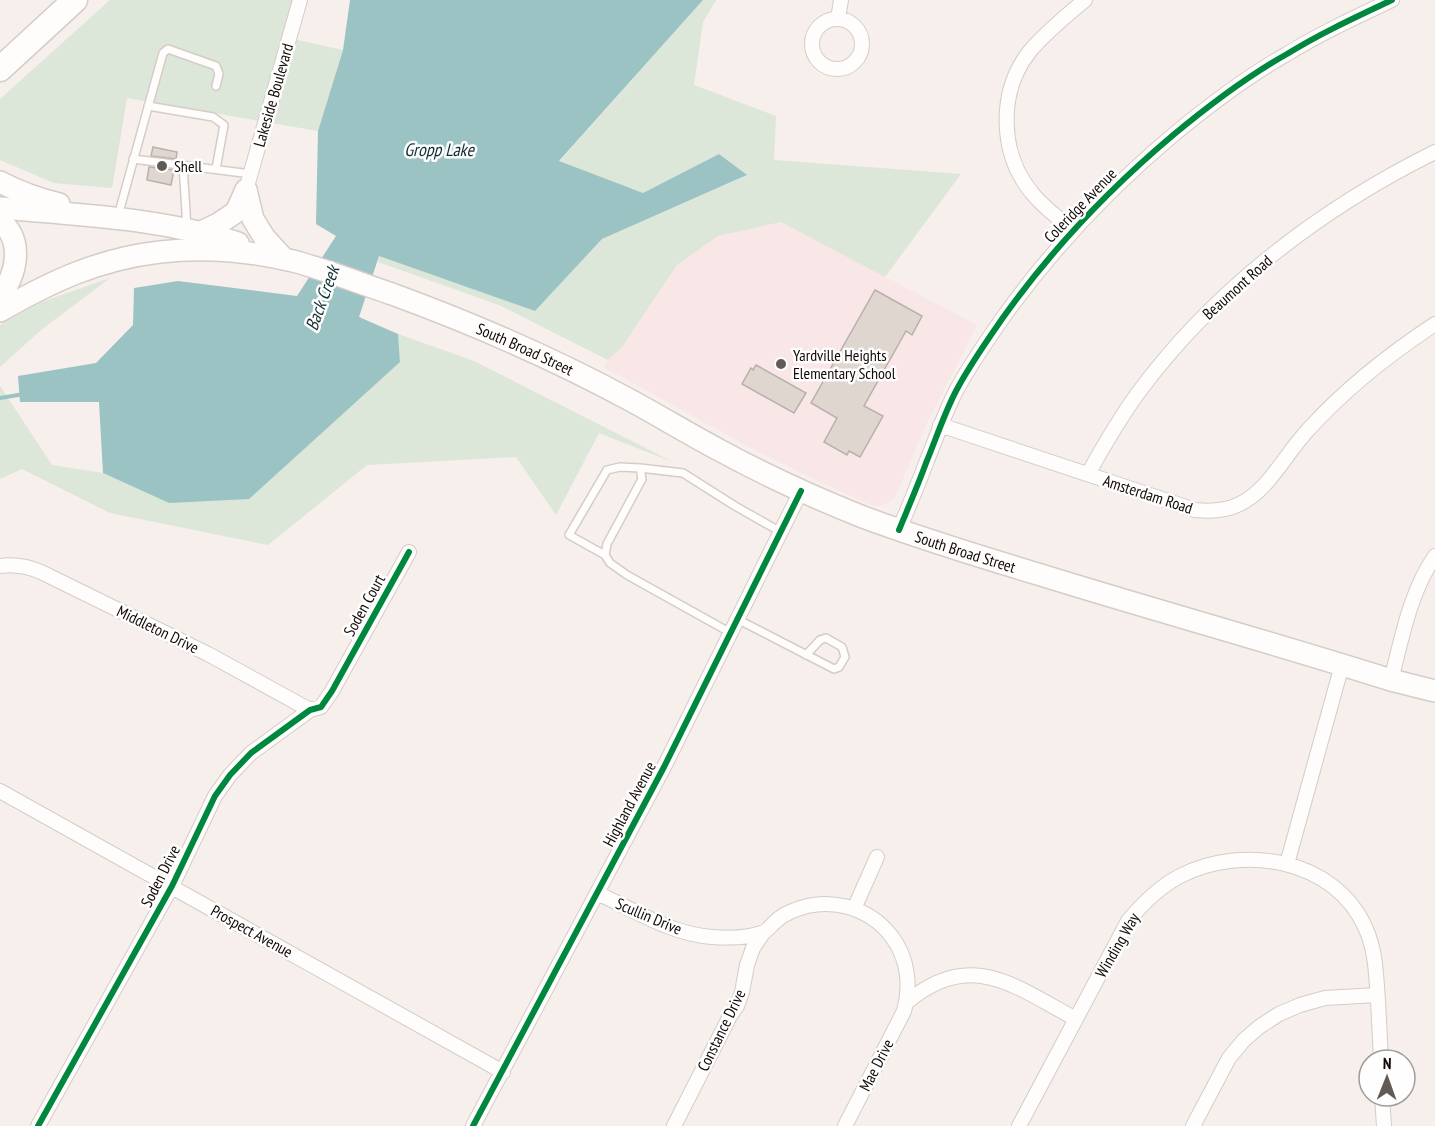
<svg xmlns="http://www.w3.org/2000/svg" width="1435" height="1126" viewBox="0 0 1435 1126" font-family="'PT Sans Narrow',sans-serif">
	<style>
		.education { fill: #f9e6e6 }
		.green { fill: #dce6d9 }
		.water { fill: #9cc3c4 }
		.lines { fill: none; stroke-linecap: round; stroke-linejoin: round }
		.stream { stroke: #9cc3c4; stroke-width: 4 }
		.building { fill: #dfd6d0; stroke: #b9b0ab; stroke-width: 1.5 }
		.lane-casing { stroke: #d5ccc7; stroke-width: 10 }
		.street-casing { stroke: #d5ccc7; stroke-width: 16 }
		.primary-casing { stroke: #d5ccc7; stroke-width: 24 }
		.highway-casing { stroke: #d5ccc7; stroke-width: 27 }
		.lane { stroke: #fefdfc; stroke-width: 7 }
		.street { stroke: #fefdfc; stroke-width: 14 }
		.primary { stroke: #fefdfc; stroke-width: 21 }
		.highway { stroke: #fefdfc; stroke-width: 24 }
		.cycleway-casing { stroke: #fefefe; stroke-width: 10 }
		.cycleway { stroke: #00873e; stroke-width: 6 }
		.poi-dot { fill: #625a55; stroke: #fefefe; stroke-width: 2 }
		.labels { text-anchor: middle; dominant-baseline: central; stroke-width: 5; stroke-linejoin: round; paint-order: stroke }
		.street-label { font-size: 16px; fill: #120904; stroke: #fefefe }
		.poi-label { font-size: 16px; fill: #120904; stroke: #fefefe; text-anchor: start }
		.water-label { font-size: 18px; font-style: italic; fill: #123032; stroke: #fefefe }
	</style>
	<rect width="100%" height="100%" fill="#f6efeb"/>
	<path class="education" d="M781,222L977,325L926,425L895,497L888,503L879,506L871,505L820,482L749,447L604,367L608,360L622,347L677,265L718,236Z"/>
	<path class="green" d="M110,0H303L293,39L343,50L318,131L127,98L112,188L54,183L0,160V99Z
		M703,0H716L703,22L694,85L776,116L774,160L961,174L885,277L781,222L718,236L677,265L622,347L608,360L499,305L378,262L379,256L535,311L602,239L746,176L719,154L643,193L559,162Z
		M110,278L41,330L0,367V325L39,303Z
		M398,334L474,361L675,463L599,433L556,515L516,457L367,465L268,545L110,513L22,469L0,479V386L52,465L103,473L169,503L400,362Z"/>
	<path class="water" d="M350,0H703L559,161L643,193L719,154L747,175L602,239L535,311L379,256L359,317L398,334L400,362L249,499L169,503L103,473L99,402H20L18,376L96,363L133,325L134,288L178,281L297,296L336,236L316,224L318,131L343,50Z"/>
	<g class="lines">
		<path class="stream" d="M0,398L24,394"/>
	</g>
	<path class="building" d="M153,147L177,152L176,159L151,156Z
		M149,167L174,170L171,185L147,180Z
		M875,290L922,316L912,335L906,331L864,406L883,416L860,457L849,451L847,455L824,442L837,418L811,403Z
		M756,365L806,393L794,413L742,384L751,368L753,370Z"/>
	<g class="lines">
		<defs>
			<path id="lane" d="M148,106L213,117L224,125L216,169
				M133,159L251,174
				M183,165L187,228
				M118,216L163,53L168,49L216,66L219,74L216,86
				M605,555L607,544L642,479L640,468
				M737,619L834,669L839,667L845,657L842,647L826,638L820,640L806,655
				M731,633L627,575L610,563L605,555L569,535L607,470L620,467L640,468L683,473L735,506L781,532"/>
			<path id="street" d="M838,19L841,0
				M812 44a25 25 0 1 1 50 0a25 25 0 1 1-50 0Z
				M246,190L300,0
				M1072,230C1059,218 1043,207 1032,193C999,153 998,91 1030,51C1045,33 1067,15 1085,0
				M940,425L1195,510C1216,512 1234,510 1251,497C1273,481 1289,450 1308,430C1345,389 1388,355 1435,324
				M1088,474C1103,447 1119,419 1138,393C1214,290 1320,209 1435,152
				M899,530C908,508 918,485 926,463C936,439 944,414 956,391C969,366 986,342 1002,319C1051,250 1108,190 1172,136C1208,106 1246,77 1287,54C1321,33 1356,17 1392,0
				M0,566C15,564 27,566 41,572L208,654L310,710
				M1391,680C1402,638 1410,592 1435,556
				M0,791L503,1072
				M1287,864L1342,665
				M597,893C634,910 671,934 712,937C726,938 748,938 761,933C767,932 771,925 775,922C779,918 785,914 790,912C826,895 869,906 892,937C908,958 911,986 904,1011L845,1126
				M854,909L877,857
				M906,1003C970,948 1014,986 1076,1019
				M1382,1096L1384,1126
				M38,1126L172,886L215,796L230,775L251,753L310,710L321,707L332,691L409,552
				M473,1126L664,767L801,491
				M674,1126L730,1016L737,1006L742,992L747,965L753,948L763,933
				M1019,1126L1128,921C1143,903 1159,887 1180,876C1243,844 1335,858 1366,929C1376,952 1376,975 1378,1000C1379,1020 1380,1040 1381,1060
				M1193,1126L1229,1058L1244,1040L1259,1027L1279,1014L1300,1005L1325,998L1377,995"/>
			<g id="primary">
				<path d="M0,182C19,192 39,199 59,204"/>
				<path d="M246,190L253,219L264,237L284,259"/>
				<path d="M0,208C80,215 161,218 238,243"/>
				<path d="M0,221C24,240 17,274 0,296"/>
				<path d="M199,233L218,224L236,212L246,190"/>
				<path id="s1" d="M0,311C52,281 99,259 160,252C203,247 250,251 293,261C327,270 359,283 392,294C474,324 554,359 630,400C661,417 691,435 721,451C767,476 815,498 863,517C922,539 981,557 1041,575C1157,611 1274,643 1391,680L1435,691"/>
			</g>
			<path id="highway" d="M0,69L75,0"/>
		</defs>
		<use href="#lane" class="lane-casing"/>
		<use href="#street" class="street-casing"/>
		<use href="#primary" class="primary-casing"/>
		<use href="#highway" class="highway-casing"/>
		<use href="#lane" class="lane"/>
		<use href="#street" class="street"/>
		<use href="#primary" class="primary"/>
		<use href="#highway" class="highway"/>
		<defs>
			<path id="cycleway" d="M899,530C908,508 918,485 926,463C936,439 944,414 956,391C969,366 986,342 1002,319C1051,250 1108,190 1172,136C1208,106 1246,77 1287,54C1321,33 1356,17 1392,0
				M38,1126L172,886L215,796L230,775L251,753L310,710L321,707L332,691L409,552
				M473,1126L664,767L801,491"/>
		</defs>
		<use href="#cycleway" class="cycleway-casing"/>
		<use href="#cycleway" class="cycleway"/>
	</g>
	<g class="poi-dot">
		<circle cx="162" cy="166" r="6"/>
		<circle cx="781" cy="364" r="6"/>
	</g>
	<g class="labels">
		<g class="street-label">
			<text transform="translate(273 95) rotate(-74)">Lakeside Boulevard</text>
			<text transform="translate(1080 205) rotate(-46)">Coleridge Avenue</text>
			<text transform="translate(1237 287) rotate(-42)">Beaumont Road</text>
			<text stroke="none"><textPath href="#s1" startOffset="554">South Broad Street</textPath></text>
			<text transform="translate(1148 494) rotate(18)">Amsterdam Road</text>
			<text stroke="none"><textPath href="#s1" startOffset="1040">South Broad Street</textPath></text>
			<text transform="translate(364 605) rotate(-61)">Soden Court</text>
			<text transform="translate(158 629) rotate(26)">Middleton Drive</text>
			<text transform="translate(629 804) rotate(-62)">Highland Avenue</text>
			<text transform="translate(160 876) rotate(-63)">Soden Drive</text>
			<text transform="translate(649 916) rotate(23)">Scullin Drive</text>
			<text transform="translate(252 931) rotate(29)">Prospect Avenue</text>
			<text transform="translate(1117 945) rotate(-60)">Winding Way</text>
			<text transform="translate(721 1030) rotate(-64)">Constance Drive</text>
			<text transform="translate(876 1065) rotate(-63)">Mae Drive</text>
		</g>
		<g class="poi-label">
			<text x="174" y="166">Shell</text>
			<text x="793" y="355">Yardville Heights<tspan x="793" dy="18">Elementary School</tspan></text>
		</g>
		<g class="water-label">
			<text x="439" y="149">Gropp Lake</text>
			<text transform="translate(322 298) rotate(-70)">Back Creek</text>
		</g>
	</g>
	<g transform="translate(1387 1078) rotate(1)"><circle r="28" fill="#fefefe" stroke="#a09c9a" stroke-width="1.5"/>
	<path d="M0-4.5L10 22L0 15L-10 22Z" fill="#625a55"/>
	<text y="-9" font-size="16" font-weight="bold" text-anchor="middle" fill="#120904">N</text>
	</g>
</svg>
